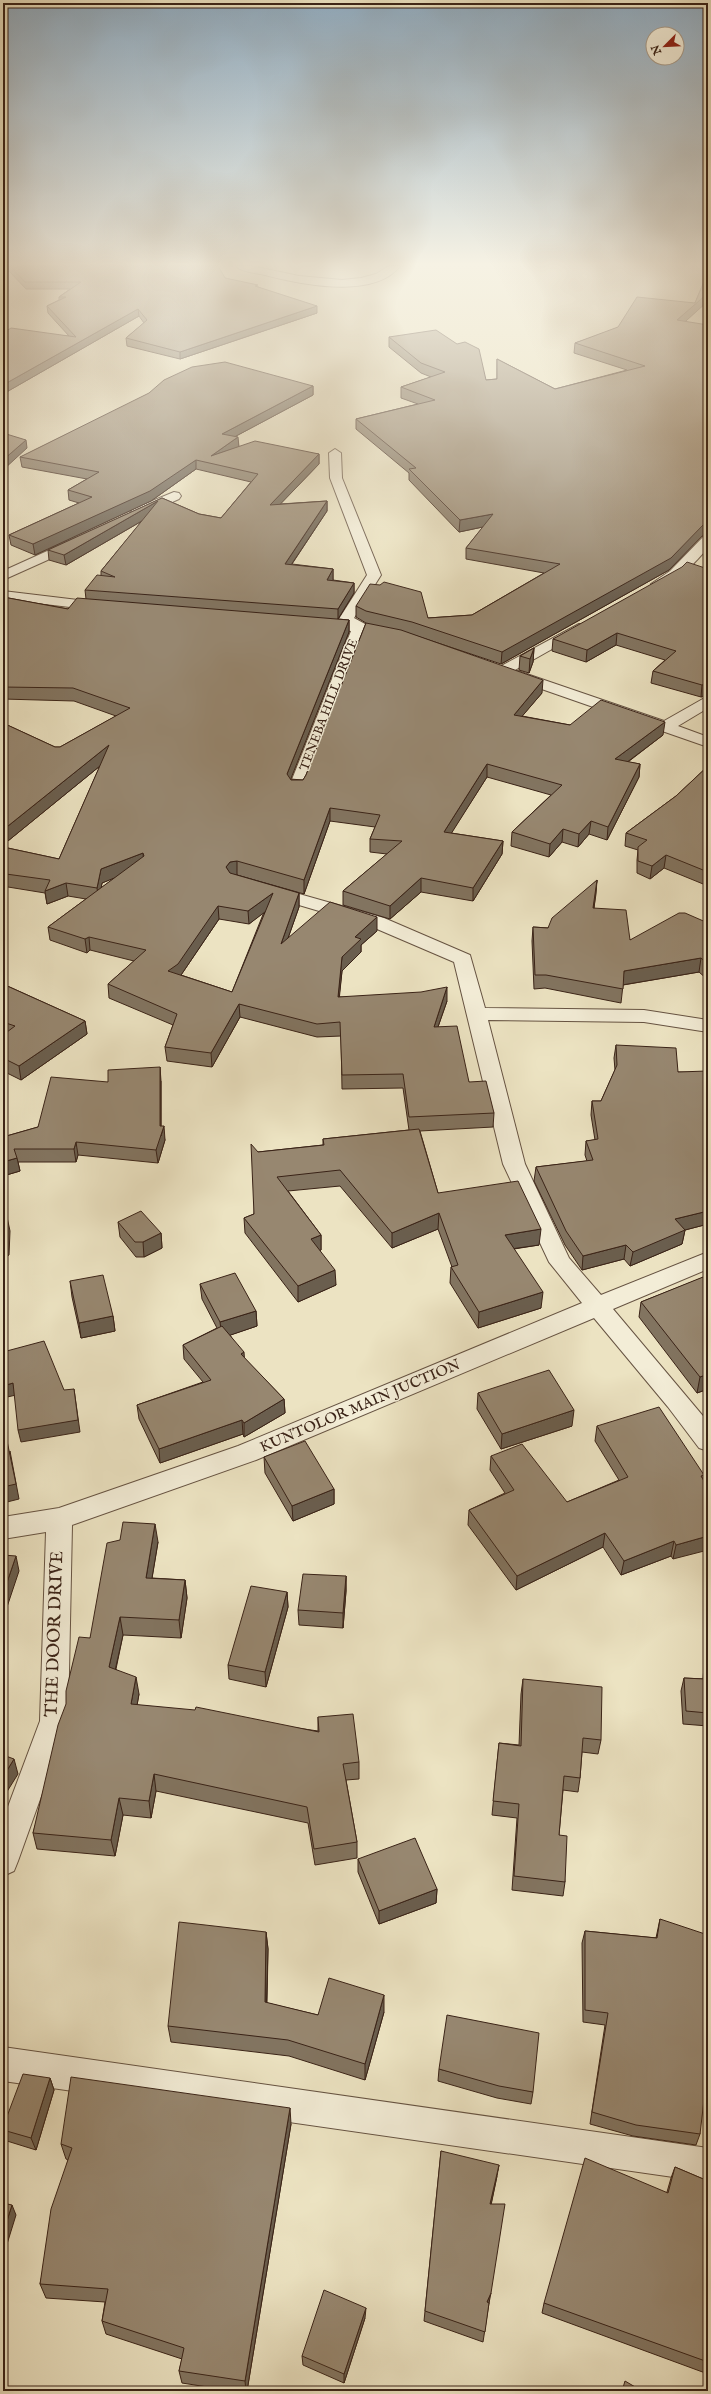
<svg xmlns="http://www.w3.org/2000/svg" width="711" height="2394" viewBox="0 0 711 2394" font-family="'IM FELL English',serif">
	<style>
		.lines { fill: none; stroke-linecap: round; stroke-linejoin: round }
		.street-casing { stroke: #665342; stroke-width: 2 }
		.street { fill: #f3edd7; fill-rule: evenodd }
		.wall { fill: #827460; stroke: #3a2317; fill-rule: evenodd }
		.shaded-wall { fill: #6a5e4e; stroke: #3a2317 }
		.building { fill: #978770; stroke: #3a2317; fill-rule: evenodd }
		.labels { text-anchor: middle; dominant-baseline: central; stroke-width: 3; stroke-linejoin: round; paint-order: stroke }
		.far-street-label { font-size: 13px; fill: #3a2317; stroke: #f3edd7 }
		.street-label { font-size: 15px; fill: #3a2317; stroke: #f3edd7 }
		.near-street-label { font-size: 18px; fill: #3a2317; stroke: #f3edd7 }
	</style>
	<rect width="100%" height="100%" fill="#ece3c2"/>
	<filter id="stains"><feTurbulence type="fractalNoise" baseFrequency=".005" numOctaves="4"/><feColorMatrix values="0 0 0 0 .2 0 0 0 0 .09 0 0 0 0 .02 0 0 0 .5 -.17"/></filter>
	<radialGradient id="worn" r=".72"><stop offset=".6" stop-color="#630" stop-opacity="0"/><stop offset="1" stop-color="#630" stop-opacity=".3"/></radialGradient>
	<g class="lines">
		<defs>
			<path id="street" d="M236,266H252L299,276L342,280L361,278L376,274L389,266H400C374,300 299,284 265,275C257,273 241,272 236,266Z
				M335,449L341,453L342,478L381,575L354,618L365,624L398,632L400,635L393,639L365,633L305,787L303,791H291L289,787L351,631L319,628L312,624L319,620L340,621L339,619L367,575L330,478L329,453Z
				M174,492L179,493L181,496L179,499L143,515L138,516L131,512L133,509Z
				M708,536V548C696,560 672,592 653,587L651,584L670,571L703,537Z
				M76,538L81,539L83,542L81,545L3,580V571Z
				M3,591L103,603L110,607L103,611L3,599Z
				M579,624L584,625L586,628L584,631L515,670L664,721L708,696V708L678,726L708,737V747L510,678L507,675L509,672L503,671L500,668L503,665Z
				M271,886L384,918L470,955L485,1008L644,1010L708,1020V1032L644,1022L488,1020L525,1164L569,1258L601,1295L708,1252V1269L613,1309L708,1422V1451L699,1448L668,1407L594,1318L256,1460L72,1525L68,1721L18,1861L14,1871L3,1876V1820L40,1721L46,1532L3,1539V1517L59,1508L238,1446L582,1303L549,1262L503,1164L454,962L370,926L265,895L262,891L265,887Z
				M3,2047L708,2148V2182L3,2081Z"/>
		</defs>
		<use href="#street" class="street-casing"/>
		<use href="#street" class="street"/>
	</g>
	<path class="wall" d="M3,266H218L225,278L258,287L317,313L180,359L127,346L126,338L144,323L139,316L3,394V333L69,336L48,313L47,306L59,300V297L70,289H26L9,271Z
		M708,272V301L685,321L707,535L702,536L669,570L501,664L408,633L542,693L522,716L570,725L663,735L628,762L640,764L639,777L607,840L589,834L578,847L562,842L549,857L511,846L512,832L551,795L487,777L451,833L503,841L502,854L473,901L421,892L390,919L343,905V891L387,854L370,852V839L375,827L330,821L304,894L237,875H236L299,893V907L288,938L377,931L361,945V952L342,971L339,997L447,1001L438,1027L469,1082L494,1113L493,1127L420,1131L438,1193L539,1245L514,1249L541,1308L478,1328L450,1283L451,1267H452L438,1229L392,1248L340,1186L288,1191L321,1235V1250L320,1251L336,1285L298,1302L245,1233L244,1218L254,1214L258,1152L323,1145V1139L409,1130L403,1088L342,1089L341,1036L317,1037L240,1017L212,1067L167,1061L165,1047L173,1025L109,998L108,984L134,961L90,950L87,953L50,940L48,927L86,899L68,896L47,904L45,893L8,887L3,884V847L59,859L100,766L3,845V723L55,747H60L116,716L74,701L3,699V597L68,609L86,599L85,590L101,575V571L142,521L66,565L49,560L48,550L162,498L199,514L221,518L251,482L196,469L151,501L35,555L11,545L9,535L79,503L69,500L68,490L87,479L22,467L20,457L313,386V395L236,436L239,447L319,454V464L280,504L327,501V511L292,564L333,569V580L354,583V593L338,619L349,620V632L290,779L303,780L306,775L366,623L356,617V606L428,618L472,615L544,573L466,559V548L483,527L459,532L409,480V473L356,429V419L418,404L401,398V387L431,377L421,373L389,347V337L486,380L497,379V359L555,389L627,370L574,353L575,343L695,303ZM116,877L101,888L102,883ZM264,912L232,992L181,975L219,919L249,924Z
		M708,569V694L701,697L651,683L653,671L665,660L616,645L586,662L552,651L553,639Z
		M534,648L533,662L529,673L519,670L520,656Z
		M708,766V886L664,868L650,879L637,873V860L638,850L625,846L626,833L676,796Z
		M597,880L594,908L630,940L708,923V980L699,972L623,985L621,1003L545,988L534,989L532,941L533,927L548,928Z
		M3,984L85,1021L87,1034L21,1080L3,1071V1035H4L3,1034Z
		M616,1045L678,1072L708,1073V1224L685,1230L682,1244L630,1266L624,1259L582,1270L565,1245L534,1181L536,1167L587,1161L585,1155L586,1141L595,1140L591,1115L592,1101H601L615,1070L614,1058Z
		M161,1081V1126L165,1140L158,1163L78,1155L76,1162H18L20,1171L3,1176V1137L38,1127L108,1082Z
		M118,1222L161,1233L162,1248L144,1257H136L120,1237Z
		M708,1270V1389L697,1393L639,1317L641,1302L707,1276Z
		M70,1281L113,1316L115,1331L81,1338L72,1297Z
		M200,1284L256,1311L257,1326L230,1335L245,1359L284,1399L285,1413L244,1437L243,1434L160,1463L139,1419L137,1405L203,1382L184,1359L183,1345L217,1328L202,1299Z
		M478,1393L572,1426L501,1449L477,1409Z
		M597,1426L704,1475L673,1559L671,1556L621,1575L603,1547L516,1590L468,1525L469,1510L505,1493L490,1470L491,1456L567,1502L619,1480L595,1441Z
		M264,1457L334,1489V1504L293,1521L265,1473Z
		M158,1542L152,1578L185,1580L187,1598L181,1638L123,1635L116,1669L139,1694L137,1705L318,1731V1717L359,1762V1779L346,1780L357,1842V1858L315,1865L308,1823L156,1791L151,1818L123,1815L115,1856L37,1849L33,1833L90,1638Z
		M346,1576V1591L343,1628L299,1625L298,1610Z
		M287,1592L288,1607L266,1687L229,1679L228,1665Z
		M708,1633V1726L683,1724L681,1691L684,1678L703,1679L706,1641Z
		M523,1679L601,1740L598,1754L582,1752L580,1778L578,1792L563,1790L559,1835L565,1882L563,1896L512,1890L517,1818L492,1815L499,1743L519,1745L521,1694Z
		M358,1859L437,1889L436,1903L379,1924L358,1872Z
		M660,1919L700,2134L696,2145L633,2136L590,2124L605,2025L583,2022L582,1943L585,1931L656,1938Z
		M266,1932L268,1949L267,2003L318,2015L384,2012L365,2080L289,2056L171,2042L168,2026Z
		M439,2069L533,2092L531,2104L497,2098L438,2081Z
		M50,2078L54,2090L36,2150L7,2141L3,2131V2127Z
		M291,2124L247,2391H233L182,2383L179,2371L182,2359L106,2334L102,2321L105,2302L46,2298L40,2284L68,2160L66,2159L61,2144Z
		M441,2151L497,2176L491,2204L489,2303L483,2342L424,2321Z
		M675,2167L708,2181V2374L542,2313L544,2303L667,2192L671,2178Z
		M365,2318L344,2383L303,2365L302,2356Z"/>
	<path class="shaded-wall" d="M7,266H8L9,271L3,282V273Z
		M708,293V301L676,330L677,320Z
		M317,306V313L180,359V352Z
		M138,309L139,316L3,394V385Z
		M313,386V395L223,443L222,434Z
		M238,437L239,447L211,456Z
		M26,440L27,448L3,470V460Z
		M319,454V464L270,515V505Z
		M196,460V469L151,501L35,555L33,544Z
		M158,501L159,511L66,565L64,555Z
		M327,501V511L285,574V564Z
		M493,514L492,525L459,532L460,520Z
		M708,524V534L702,536L669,570L501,664L502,652L703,525Z
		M333,569V580L327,590V580Z
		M354,583V593L338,619V609Z
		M349,620V632L288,786L287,774Z
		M617,633L616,645L586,662L587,650Z
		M534,648L533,662L529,673L530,659Z
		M543,680L542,693L513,727L514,715Z
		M708,683V694L701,697L702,685Z
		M665,722L663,735L614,772L615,759Z
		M109,745L111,757L3,845V830Z
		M487,764V777L444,845V832Z
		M640,764L639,777L607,840L608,827Z
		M330,808V821L304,894V880Z
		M591,821L589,834L578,847L579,834Z
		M563,829L562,842L549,857L550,844Z
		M503,841L502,854L473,901V888Z
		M143,853L144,866L102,883L99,901L97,888L101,869Z
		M666,855L664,868L650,879L652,866Z
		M237,861V875L231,876L226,867L230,862Z
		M421,878V892L390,919V906Z
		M597,880L596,894L592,921L593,908Z
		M66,883L68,896L47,904L45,891Z
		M273,893V906L249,924L248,911Z
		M299,893V907L281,958V944Z
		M218,906L219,919L179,978L168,971Z
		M377,917V931L361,945V952L342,971L338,1011V997L342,957L355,937Z
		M89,937L90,950L87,953L85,939Z
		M701,958L699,972L622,985L624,971Z
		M447,987V1001L433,1041L434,1027Z
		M239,1004L240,1017L212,1067L211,1053Z
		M85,1021L87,1034L21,1080L19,1066Z
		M160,1067L161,1081V1136L164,1126L165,1140L158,1163L156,1150L160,1126Z
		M76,1142L78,1155L76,1162L74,1149Z
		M17,1158L20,1171L3,1176V1162Z
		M708,1211V1224L685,1230L682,1244L630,1266L633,1252L675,1219Z
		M439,1213L438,1229L392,1248V1233Z
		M7,1217L10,1231L9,1255L3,1259V1243Z
		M541,1229L539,1245L504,1250L505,1235Z
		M161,1233L162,1248L144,1257L143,1242Z
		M321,1235V1250L311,1255V1239Z
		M626,1245L624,1259L582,1270L583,1256Z
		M335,1270L336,1285L298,1302V1286Z
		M543,1292L541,1308L478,1328L479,1312Z
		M256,1311L257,1326L222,1338L220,1322Z
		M113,1316L115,1331L81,1338L79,1323Z
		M244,1352L245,1367L241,1354Z
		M708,1374V1389L697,1393L700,1377Z
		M13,1383L16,1395L3,1398V1386Z
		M74,1389L80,1432L21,1442L18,1430Z
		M284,1399L285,1413L244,1437V1423Z
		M574,1410L572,1426L501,1449L502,1434Z
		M242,1420L243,1434L160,1463L159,1449Z
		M10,1451L19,1499L3,1503V1487Z
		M334,1489V1504L293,1521L292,1506Z
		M155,1524L158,1542L149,1596L146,1578Z
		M605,1533L603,1547L516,1590L517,1576Z
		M708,1536V1550L673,1559L676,1545Z
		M674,1541L671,1556L621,1575L624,1561Z
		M16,1556L19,1571L3,1619V1594Z
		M346,1576V1591L343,1628V1613Z
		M185,1580L187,1598L181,1638L179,1620Z
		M287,1592L288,1607L266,1687L265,1672Z
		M120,1617L123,1635L112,1684L109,1667Z
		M136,1677L139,1694L134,1722L131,1704Z
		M14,1759L18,1774L3,1798V1777Z
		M154,1774L156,1791L151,1818L149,1801Z
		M119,1798L123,1815L115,1856L111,1840Z
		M437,1889L436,1903L379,1924V1911Z
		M266,1932L268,1949L266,2019L265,2002Z
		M384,1995V2012L365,2080V2064Z
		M50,2078L54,2090L36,2150L31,2138Z
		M290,2108L291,2124L247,2391H246L245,2381Z
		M499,2165L497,2176L489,2215L490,2204Z
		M12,2205L16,2215L3,2257V2233Z
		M491,2293L489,2303L485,2312L487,2302Z
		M366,2308L365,2318L344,2383V2374Z"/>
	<path class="building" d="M3,266H7L3,273Z
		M10,266H218L225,278L258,285L255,286L317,306L180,352L126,338L147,320L138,309L3,385V333L11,328L76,337L47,306L66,297H59L81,282H25Z
		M708,272V293L677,320L708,325V524L703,525L671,558L502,652L412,622L366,611L356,606L370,584L380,585L384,582L421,592L428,618L472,615L560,564L466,548L493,514L460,520L409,469L416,468L356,419L435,400L401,387L445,372L421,363L389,337L436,330L457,344L465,342L479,349L486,380L497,379V359L555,389L645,366L575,343L618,327L637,297L695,303Z
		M225,362L313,386L222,434L238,437L211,456L255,441L319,454L270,505L327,501L285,564L333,569L327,580L354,583L338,609L85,590L97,575L115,577L101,571L158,501L64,555L48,550L162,498L199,514L221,518L258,474L196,460L150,491L33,544L9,535L92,497L68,490L99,472L20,457L149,393L164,380L192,367Z
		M3,433L26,440L3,460Z
		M687,562L708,569V683L702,685L653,671L676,651L617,633L587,650L553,639L682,567Z
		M3,597L68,609L77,598L349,620L287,774L291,780H303L306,775L366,623L401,630L543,680L514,715L570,725L601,700L665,722L615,759L640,764L608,827L591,821L579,834L563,829L550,844L512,832L562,785L487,764L444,832L503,841L473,888L421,878L390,906L343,891L402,841L370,839L380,815L330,808L304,880L237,861L230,862L226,867L230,873L299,893L281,944L330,902L377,917L355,937L361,939L342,957L338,997L421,992L447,987L434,1027L457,1026L469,1082L486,1081L494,1113L409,1117L403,1074L342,1075L340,1022L317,1024L239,1004L211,1053L165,1047L177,1014L108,984L146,950L89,937L85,939L48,927L144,856L143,853L101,869L97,888L66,883L45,891L50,880L6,874L3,872V847L59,859L109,745L3,830V723L55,747H60L130,708L73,688L3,687ZM273,893L232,992L168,971L178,964L218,906L248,911Z
		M534,648L530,659L520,656Z
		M708,766V872L666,855L652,866L638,861V847L647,840L626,833L676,796Z
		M597,880L593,908L626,910L630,940L679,913H685L708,923V964L701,958L624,971L623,989L546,975H535L533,927L548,928L552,918Z
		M3,984L5,985L85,1021L19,1066L3,1058V1035L15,1026L3,1022Z
		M616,1045L676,1048L678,1072L707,1071L708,1073V1211L675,1219L685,1230L633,1252L626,1245L583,1256L566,1231L536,1167L593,1160L586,1141L598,1139L592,1101H601L617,1065Z
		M160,1067V1126H164L156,1150L76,1142L74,1149H14L17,1158L3,1162V1137L38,1127L51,1077L108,1082V1070Z
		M419,1129L438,1193L518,1181L541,1229L505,1235L543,1292L479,1312L451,1267L458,1265L439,1213L392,1233L340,1170L277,1177L321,1235L311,1239L335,1270L298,1286L244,1218L254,1214L251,1144L258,1152L324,1145L323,1139Z
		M141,1211L161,1233L143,1242H135L118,1222Z
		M7,1217L6,1241L3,1243V1218Z
		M235,1273L256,1311L220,1322L200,1284Z
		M103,1275L113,1316L79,1323L70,1281Z
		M708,1275V1374L700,1377L641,1302Z
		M222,1326L244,1352L241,1354L284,1399L244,1423L242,1420L159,1449L137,1405L211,1380L183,1345Z
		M44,1341L64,1390L74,1389L78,1420L18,1430L13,1383L3,1386V1352Z
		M549,1370L574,1410L502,1434L478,1393Z
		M659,1407L704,1475L701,1476L708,1488V1536L676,1545L674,1541L624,1561L605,1533L517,1576L469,1510L514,1490L491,1456L522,1444L567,1502L628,1477L597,1426Z
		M6,1436L16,1484L3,1487V1437Z
		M305,1441L334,1489L292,1506L264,1457Z
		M123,1522L155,1524L146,1578L185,1580L179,1620L120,1617L109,1667L136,1677L131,1704L195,1710L196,1707L319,1732L318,1717L353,1714L359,1762L343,1764L357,1842L314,1849L307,1807L154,1774L149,1801L119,1798L111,1840L33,1833L58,1725L66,1704V1691L79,1637L90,1638L107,1543L120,1540Z
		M3,1555L16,1556L3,1594Z
		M303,1574L346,1576L343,1613L298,1610Z
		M251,1586L287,1592L265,1672L228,1665Z
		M708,1646V1713L686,1711L684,1678L705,1679Z
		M523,1679L602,1687L601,1740L583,1738L580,1778L564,1776L559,1835L567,1836L565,1882L514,1876L519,1804L493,1801L499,1743L521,1746Z
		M3,1755L14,1759L3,1777Z
		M415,1838L437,1889L379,1911L358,1859Z
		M660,1919L708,1935V2066L700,2134L636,2125L592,2112L608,2013L585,2010V1931L657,1938Z
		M179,1922L266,1932L265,2002L318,2015L329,1978L384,1995L365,2064L288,2040L168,2026Z
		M447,2015L539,2033L533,2092L499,2086L439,2069Z
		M23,2074L50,2078L31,2138L3,2130V2127Z
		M71,2077L290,2108L245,2381L179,2371L184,2348L102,2321L108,2289L40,2284L51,2209L72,2148L61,2144Z
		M441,2151L499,2165L490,2204H505L491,2293L487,2302L489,2303L485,2332L425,2311Z
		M585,2158L668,2193L675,2167L708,2181V2362L544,2303Z
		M3,2203L12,2205L3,2233Z
		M324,2290L366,2308L344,2374L302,2356Z
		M625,2381L642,2391H622Z"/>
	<linearGradient id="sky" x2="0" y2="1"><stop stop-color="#91adc2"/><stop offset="0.44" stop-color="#f6f2e4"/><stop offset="1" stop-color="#f6f2e4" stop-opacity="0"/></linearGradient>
	<rect width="711" height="601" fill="url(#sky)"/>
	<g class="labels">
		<g class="far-street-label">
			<text transform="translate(329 705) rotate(-69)">TENEBA HILL DRIVE</text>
		</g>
		<g class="street-label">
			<text transform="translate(360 1406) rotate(-23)">KUNTOLOR MAIN JUCTION</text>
		</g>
		<g class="near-street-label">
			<text transform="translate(55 1634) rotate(-88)">THE DOOR DRIVE</text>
		</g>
	</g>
	<rect width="711" height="2394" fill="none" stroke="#ece3c2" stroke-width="16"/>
	<rect x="4" y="4" width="703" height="2386" fill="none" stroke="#3a2317" stroke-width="2"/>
	<rect x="8" y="8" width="695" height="2378" fill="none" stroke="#3a2317"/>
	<g transform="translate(665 46) rotate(246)"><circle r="19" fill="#f3edd7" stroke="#a99c8a"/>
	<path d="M0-3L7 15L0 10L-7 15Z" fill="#8f2418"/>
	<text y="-6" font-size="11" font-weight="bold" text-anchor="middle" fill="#3a2317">N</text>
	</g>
	<rect width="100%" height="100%" filter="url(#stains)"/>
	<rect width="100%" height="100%" fill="url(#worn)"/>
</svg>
